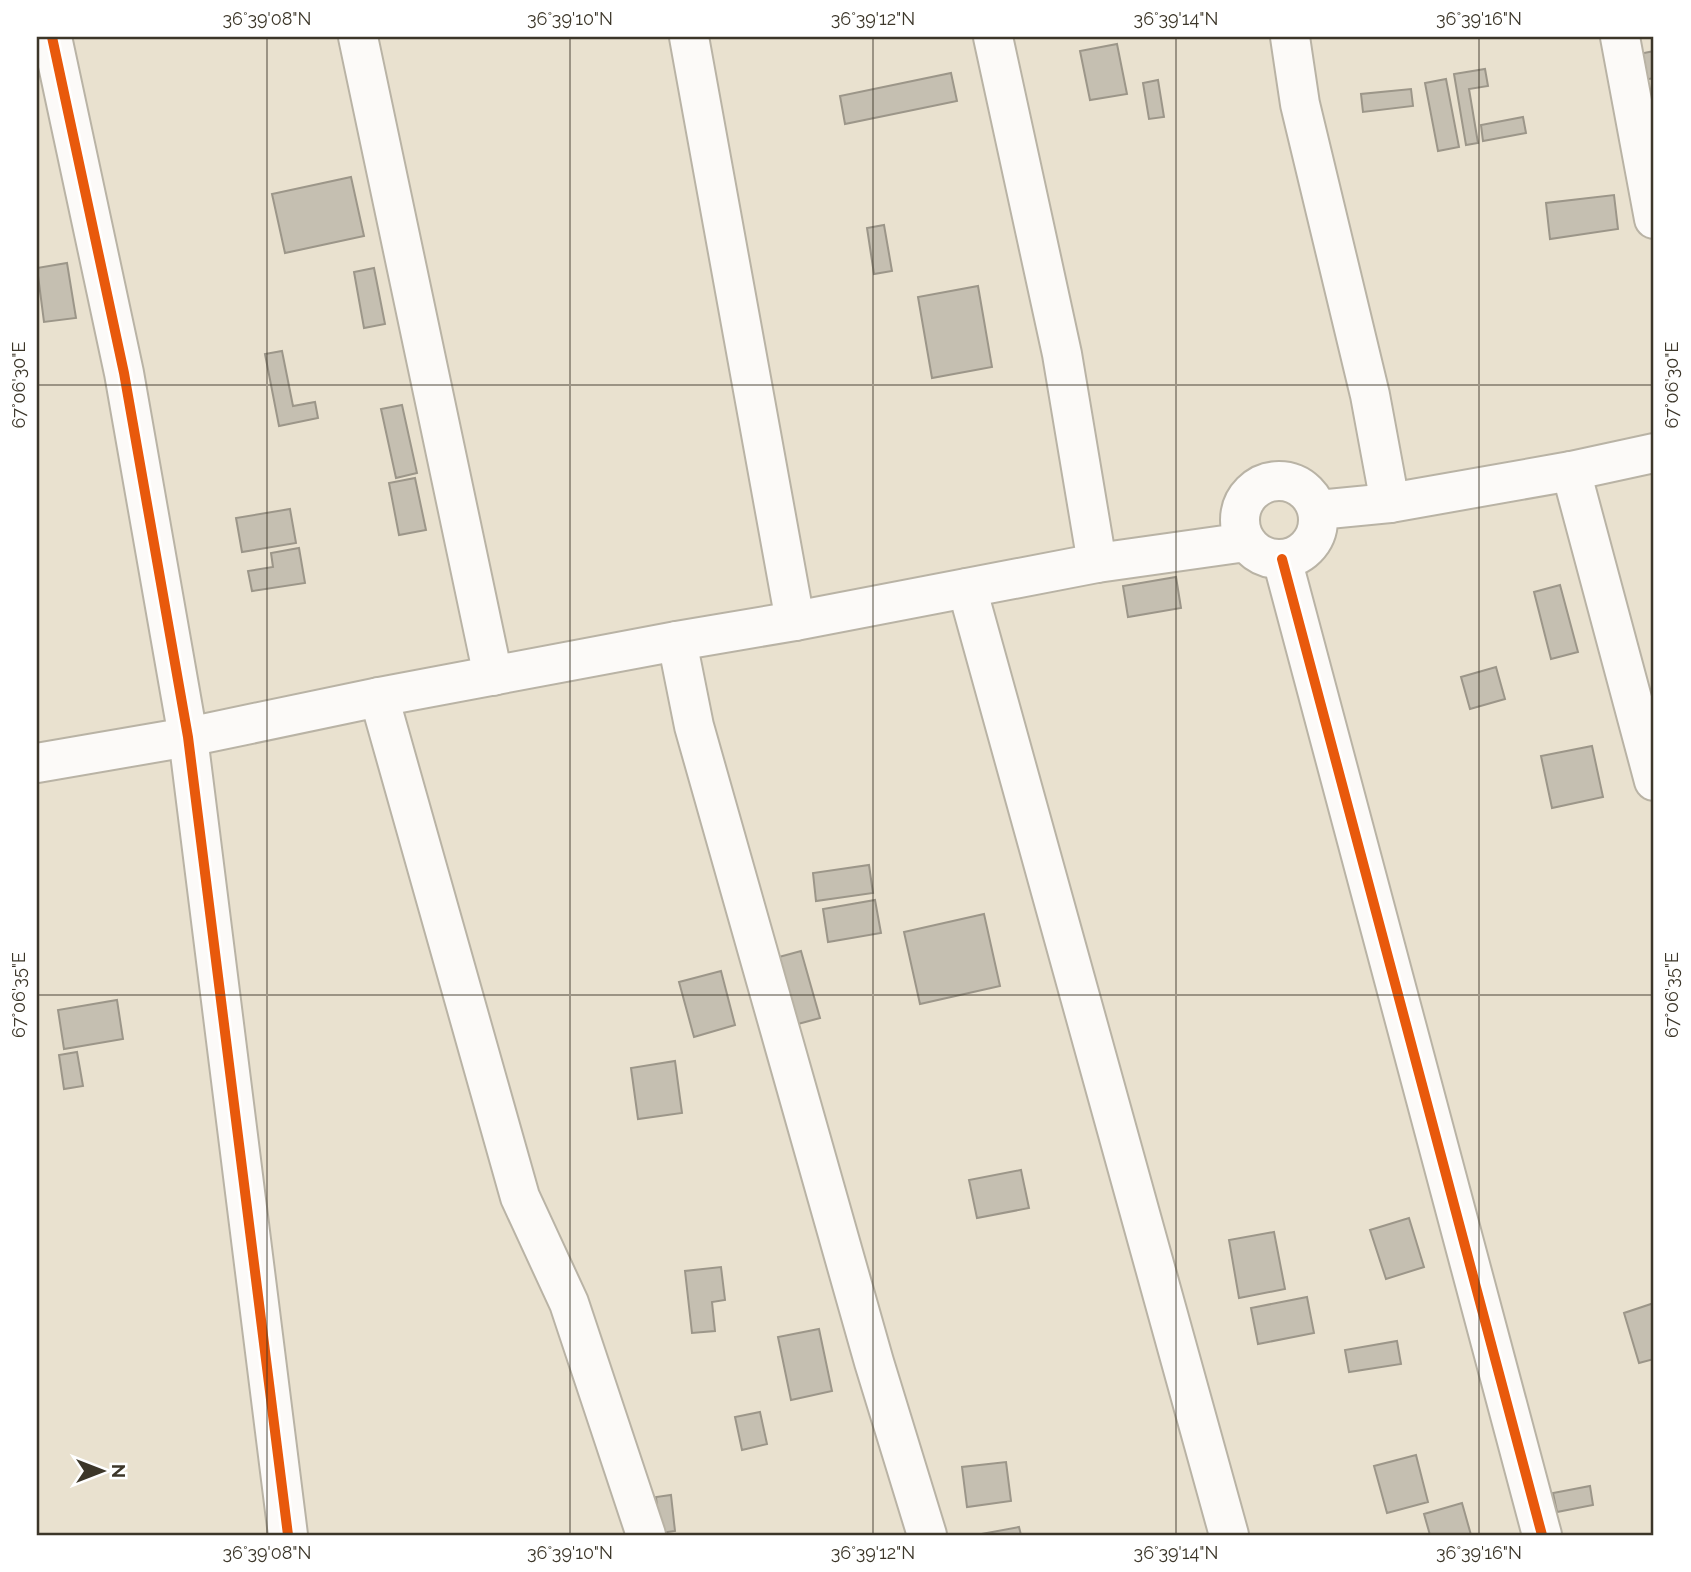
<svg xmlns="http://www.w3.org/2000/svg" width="1691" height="1572" viewBox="0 0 1691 1572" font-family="Raleway,sans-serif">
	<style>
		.building { fill: #c5bfb1; stroke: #9c9689; stroke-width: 2 }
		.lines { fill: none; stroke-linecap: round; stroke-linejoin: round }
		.minor-casing { stroke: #b9b3a5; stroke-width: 42 }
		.major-casing { stroke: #b9b3a5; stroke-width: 42 }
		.minor { stroke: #fcfaf8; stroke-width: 38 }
		.major { stroke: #fcfaf8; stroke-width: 38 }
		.cycleway-casing { stroke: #fff; stroke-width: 15 }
		.cycleway { stroke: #e8590c; stroke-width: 10 }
		.ticks { fill: none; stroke: #3c3629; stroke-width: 2; stroke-opacity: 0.45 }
		.neatline { fill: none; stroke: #3c3629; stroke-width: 2.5 }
		.ticks-label { font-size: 18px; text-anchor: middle; fill: #3c3629 }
	</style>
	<rect width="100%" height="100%" fill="#e9e1cf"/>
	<path class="building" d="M1117,44L1127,94L1090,100L1080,51Z
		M1654,51V78L1644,80L1639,54Z
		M1485,69L1488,86L1469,89L1478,143L1466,145L1454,74Z
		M951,73L957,101L845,124L840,96Z
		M1446,79L1459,147L1438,151L1425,83Z
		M1158,80L1164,117L1149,119L1143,83Z
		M1411,89L1413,106L1363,112L1361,94Z
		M1523,117L1526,133L1483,141L1481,125Z
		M351,177L364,236L285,253L272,194Z
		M1614,195L1618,229L1550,239L1546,203Z
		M884,225L892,271L874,274L867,228Z
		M67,263L76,318L44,322L37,268Z
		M374,268L385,324L364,328L354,272Z
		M978,286L992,367L932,378L918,297Z
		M282,351L293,406L315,402L318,418L279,426L265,354Z
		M402,405L417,473L396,478L381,409Z
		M415,478L426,530L399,535L389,483Z
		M290,509L296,543L242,552L236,518Z
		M299,548L305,583L252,591L248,571L273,567L271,553Z
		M1176,577L1181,608L1128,617L1123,586Z
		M1560,585L1578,652L1551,659L1534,592Z
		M1496,667L1505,699L1470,709L1461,677Z
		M1592,746L1603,797L1552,808L1541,756Z
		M869,865L873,893L816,901L813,873Z
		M875,900L881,933L828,942L823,909Z
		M984,914L1000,986L920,1004L904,932Z
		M801,951L820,1018L798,1024L779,957Z
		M721,971L735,1025L694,1037L679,982Z
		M117,1000L123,1039L64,1049L58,1010Z
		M77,1052L83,1086L64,1089L59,1055Z
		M675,1061L682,1113L638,1119L631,1068Z
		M1021,1170L1029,1208L977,1218L969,1180Z
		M1409,1218L1424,1267L1386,1279L1370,1230Z
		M1274,1232L1285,1289L1239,1298L1229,1240Z
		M721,1267L725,1300L712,1302L715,1331L692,1333L685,1271Z
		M1307,1297L1314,1333L1258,1344L1251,1308Z
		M1654,1303V1359L1639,1363L1624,1313Z
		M819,1329L832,1391L791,1400L778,1337Z
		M1397,1341L1401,1364L1349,1372L1345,1350Z
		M760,1412L767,1444L742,1450L735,1417Z
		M1416,1455L1428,1502L1387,1513L1374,1466Z
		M1006,1462L1011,1501L967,1507L962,1467Z
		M1590,1486L1593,1505L1557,1512L1553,1493Z
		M671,1495L675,1531L660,1533L656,1497Z
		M1462,1503L1471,1535H1430L1424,1514Z
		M1019,1527L1021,1535H976Z"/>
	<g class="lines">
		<defs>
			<path id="minor" d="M52,37L124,373L188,737L288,1535
				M358,37L493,676
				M689,37L795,621
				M993,37L1062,354L1097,563
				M1290,37L1300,104L1370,395L1390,503
				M1620,37L1654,219
				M1571,471L1654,781
				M1282,559L1542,1535
				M967,588L1229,1535
				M677,641L694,726L874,1362L927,1535
				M379,697L520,1197L569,1303L646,1535"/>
			<path id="major" d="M1240 520a39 39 0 1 1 78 0a39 39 0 1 1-78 0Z
				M1318,510L1390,503L1571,471L1654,453
				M37,763L188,737L379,697L677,641L795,621L1097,563L1246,542"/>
		</defs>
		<use href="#minor" class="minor-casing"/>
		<use href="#major" class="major-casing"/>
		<use href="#minor" class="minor"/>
		<use href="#major" class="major"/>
		<defs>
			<path id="cycleway" d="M52,37L124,373L188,737L288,1535
				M1282,559L1542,1535"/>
		</defs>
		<use href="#cycleway" class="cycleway-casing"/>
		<use href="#cycleway" class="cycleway"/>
	</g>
	<path class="ticks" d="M267,37V1535M570,37V1535M873,37V1535M1176,37V1535M1479,37V1535M37,385H1654M37,995H1654"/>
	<rect width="1691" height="1572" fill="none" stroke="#ffffff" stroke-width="77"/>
	<g transform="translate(102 1471) rotate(90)" stroke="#ffffff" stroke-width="5" paint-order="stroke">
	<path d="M0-5L12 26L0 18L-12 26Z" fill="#3c3629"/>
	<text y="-10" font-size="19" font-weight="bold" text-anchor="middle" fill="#3c3629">N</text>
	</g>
	<rect x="38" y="38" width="1614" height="1496" class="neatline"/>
	<g class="ticks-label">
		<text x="267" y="25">36°39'08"N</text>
		<text x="570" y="25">36°39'10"N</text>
		<text x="873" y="25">36°39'12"N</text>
		<text x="1176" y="25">36°39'14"N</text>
		<text x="1479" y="25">36°39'16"N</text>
		<text transform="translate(1672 385) rotate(-90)" y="6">67°06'30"E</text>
		<text transform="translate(19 385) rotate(-90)" y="6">67°06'30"E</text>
		<text transform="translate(1672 995) rotate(-90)" y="6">67°06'35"E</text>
		<text transform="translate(19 995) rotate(-90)" y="6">67°06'35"E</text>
		<text x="267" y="1559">36°39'08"N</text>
		<text x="570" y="1559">36°39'10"N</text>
		<text x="873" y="1559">36°39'12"N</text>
		<text x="1176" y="1559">36°39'14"N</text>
		<text x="1479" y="1559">36°39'16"N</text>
	</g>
</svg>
